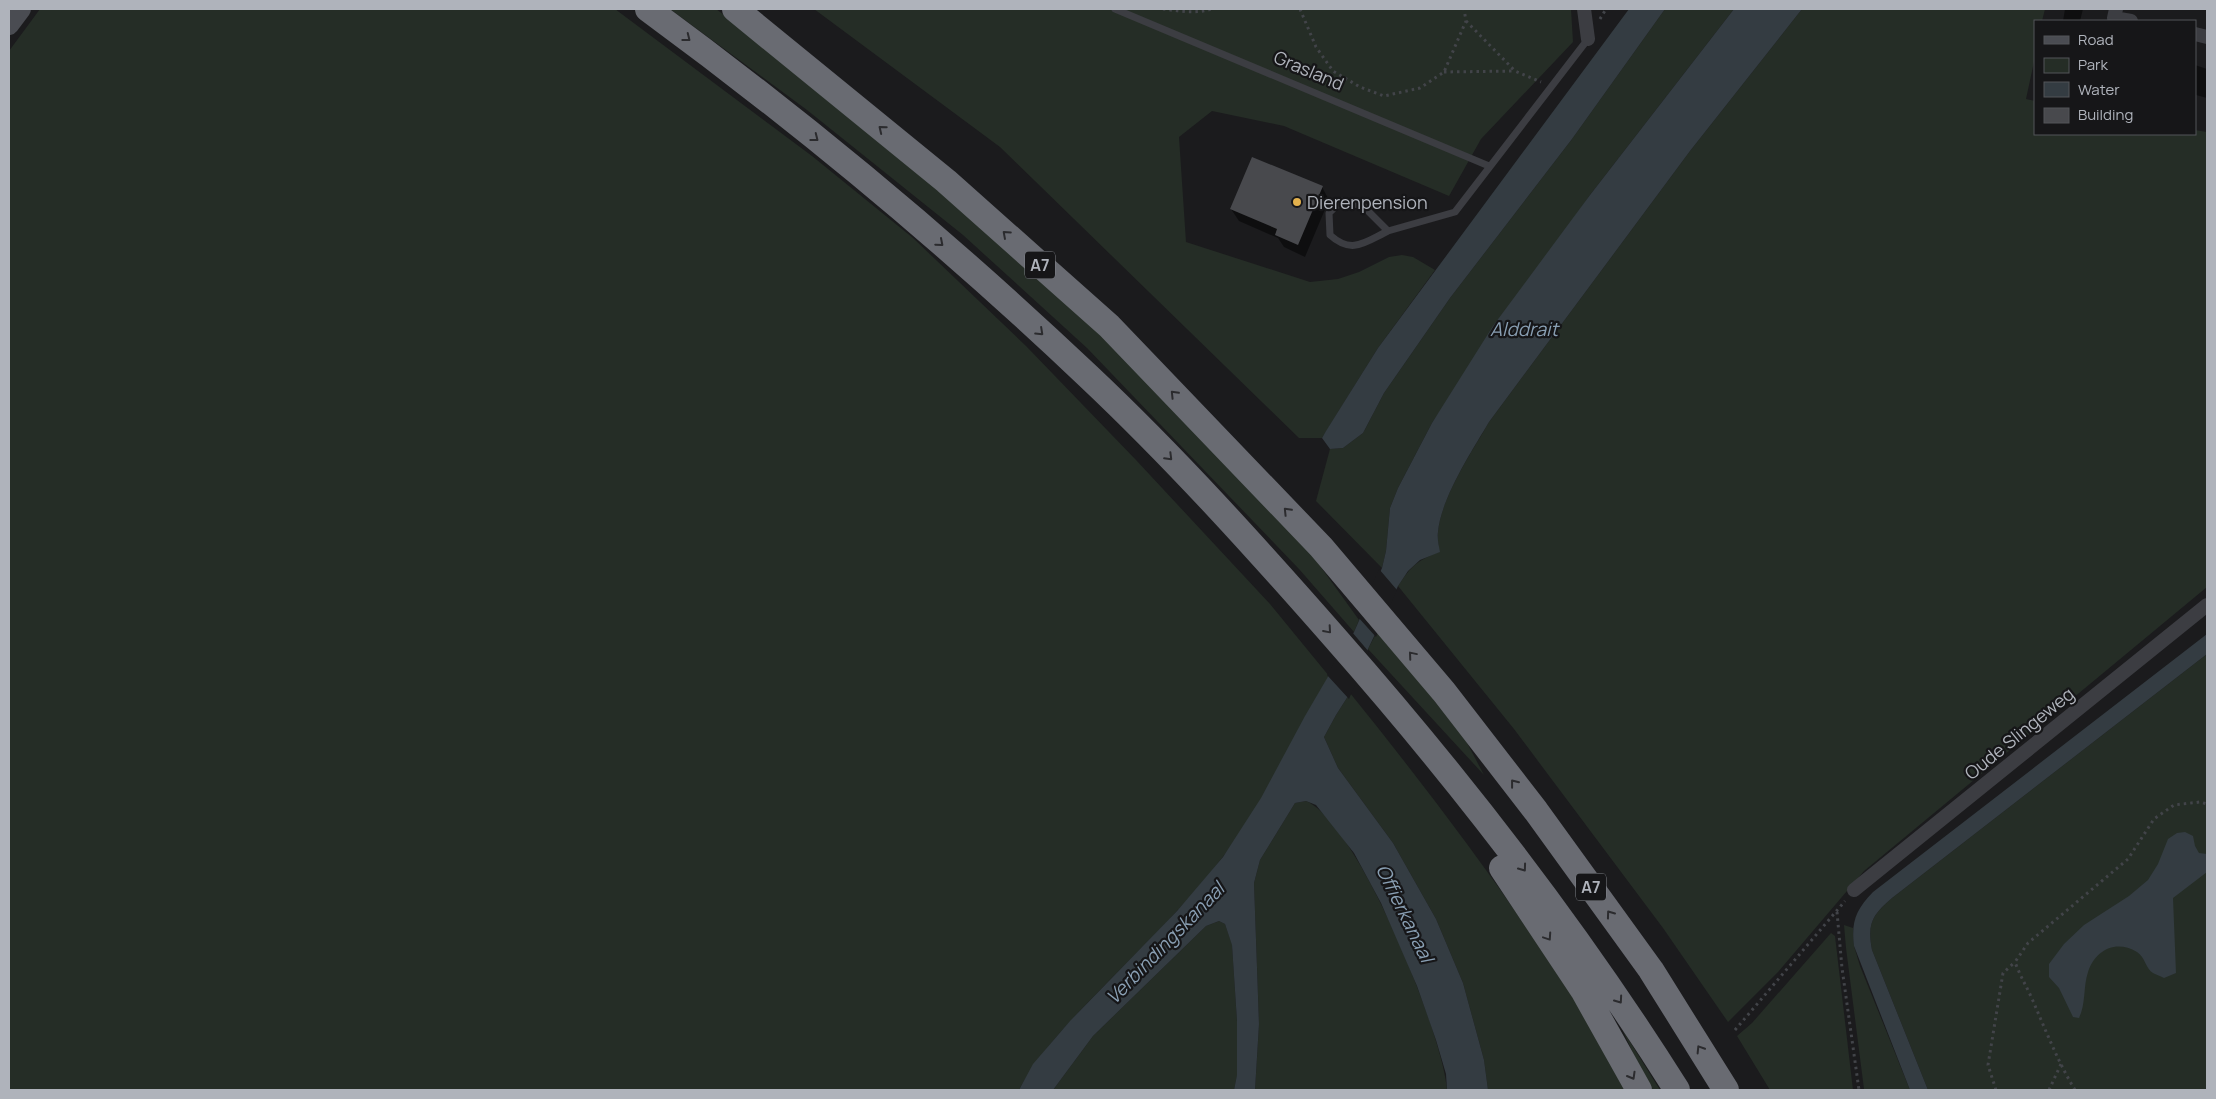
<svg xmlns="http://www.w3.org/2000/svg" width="2216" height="1099" viewBox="0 0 2216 1099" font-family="Manrope,sans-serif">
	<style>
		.green { fill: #252d26 }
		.water { fill: #343c42 }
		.pier { fill: #1b1b1d }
		.shadow { fill: #0007 }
		.building { fill: #48494d }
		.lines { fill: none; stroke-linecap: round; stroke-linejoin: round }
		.path { stroke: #424449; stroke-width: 3; stroke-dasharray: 2.5 4; stroke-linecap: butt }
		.lane { stroke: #3c3d42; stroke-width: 7 }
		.street { stroke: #3c3d42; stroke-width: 14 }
		.secondary { stroke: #4a4c52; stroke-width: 20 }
		.highway { stroke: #696b72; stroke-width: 26 }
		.oneway { stroke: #2b2b2e }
		.poi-dot { fill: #e3b14d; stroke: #161618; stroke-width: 2 }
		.labels { text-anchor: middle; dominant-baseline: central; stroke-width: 4.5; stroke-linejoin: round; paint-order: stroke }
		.shield { fill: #161618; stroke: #81848a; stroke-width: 1 }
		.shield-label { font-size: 16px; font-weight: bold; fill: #afb3bb }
		.street-label { font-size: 18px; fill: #afb3bb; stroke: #161618 }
		.poi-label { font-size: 18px; fill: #afb3bb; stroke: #161618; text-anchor: start }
		.water-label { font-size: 19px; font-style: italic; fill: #899fb3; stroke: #161618 }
	</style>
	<rect width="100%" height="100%" fill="#1b1b1d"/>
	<path class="green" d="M40,9H615L812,156L913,238L1026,346L1136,460L1270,604L1329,676C1293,736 1265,802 1222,858C1186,905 1143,946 1102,988C1070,1021 1041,1050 1019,1090H9V51Z
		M670,9H716L752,36L981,223L1102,336L1305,545L1359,620L1354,632L1299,569L1087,348L963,235L807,110Z
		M814,9H1571L1573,42L1481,139L1449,196L1284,126L1212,111L1179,137L1186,242L1310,282L1338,279L1359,272L1389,257L1402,255L1413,257L1435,270L1378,348L1322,438H1299L1000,147Z
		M1665,9H1734L1590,195L1432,423L1398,488L1390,508L1386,551L1382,568L1316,501L1330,449L1343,448L1363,433L1384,393L1450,298L1572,139Z
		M1802,9H2045L2042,21H2035V57L2026,99L2035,101V134H2195V130L2207,132V587L1864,871L1778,972L1728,1022L1663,928L1514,729L1398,586C1411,566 1418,560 1439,552C1439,545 1437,538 1438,532C1441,497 1472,452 1489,422L1690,151Z
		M1380,626L1436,703L1465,739L1484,775L1368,649Z
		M2207,654V1090H1928L1872,950C1867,924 1872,915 1892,898Z
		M1350,693C1430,792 1508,895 1576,1002C1594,1031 1610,1061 1628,1090H1488L1484,1060L1463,983L1436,919L1393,843L1338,768L1324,737L1336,715Z
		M1306,801C1358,823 1443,1033 1447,1090H1255L1259,1024L1254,883L1260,860L1295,803Z
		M1219,921L1225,924L1232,944L1237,1021V1076L1234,1090H1053L1093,1036L1206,926Z
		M1844,925L1853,928L1854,946L1860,966L1910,1090L1864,1089L1846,948Z
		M1831,933L1835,936L1853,1090H1770L1737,1036L1752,1023Z
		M1622,1029L1660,1090H1650Z"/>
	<path class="water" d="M1629,9H1665L1572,139L1450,298L1384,393L1363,433L1343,448L1330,449L1322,438L1326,431L1378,348Z
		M1734,9H1802L1690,151L1489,422C1472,451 1441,498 1438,532C1437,538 1439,546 1440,552L1420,560L1408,571L1398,586L1368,649L1350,693L1336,715L1324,737L1338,768L1393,843L1436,919L1463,983L1484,1060L1488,1090H1447L1446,1074L1436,1040L1417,986L1381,903L1354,853L1316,805L1306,801L1295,803L1260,860L1254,883L1259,1024L1255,1090H1234L1237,1075V1021L1232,945L1225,924L1219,921L1206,926L1093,1036L1053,1090H1019L1033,1064L1070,1021L1177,911L1223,857L1261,798L1305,716L1354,632L1382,568L1386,551L1390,508L1398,488L1432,423L1493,326L1590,195Z
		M2207,634V654L1892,898C1872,915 1867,924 1872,950L1928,1090H1910L1854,946C1851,921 1856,910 1873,892Z
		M2185,832L2193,836L2195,846L2199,853L2207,854V872L2173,898L2176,973L2164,978C2161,976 2156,975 2153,973C2146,969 2145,957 2137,952C2116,939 2095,950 2088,972C2083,987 2086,1004 2079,1018L2073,1017L2059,988L2049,977V964L2064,944L2084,925L2129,896L2148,880L2158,864L2168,839L2177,833Z"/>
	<path class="pier" d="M1379,569L1397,590L1376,637L1358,617Z
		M1352,632L1369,652L1349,699L1327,675Z"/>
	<path class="shadow" d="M2065,9H2083L2080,21H2063Z
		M2195,65L2207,69V98L2196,95L2195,102Z
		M1322,187L1329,200L1305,257L1284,247L1278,238L1239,221L1231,209Z"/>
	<path class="building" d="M1252,157L1323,186L1298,245L1275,235L1277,229L1230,209Z"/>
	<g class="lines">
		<path class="path" d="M1163,9C1179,11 1196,14 1212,9
			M1300,9L1316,47L1333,71L1360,87L1384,96L1420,88L1444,72L1466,21L1464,9
			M1600,19L1606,9
			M1466,21L1515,71L1541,82
			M1444,72L1515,71
			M1837,912L1842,968L1859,1090
			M1735,1030L1845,901
			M1996,1090L1988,1065L2003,973L2015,962
			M2049,1090L2061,1064
			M2075,1090C2058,1062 2046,1031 2033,1001C2027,987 2020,976 2015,962L2028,943L2128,859L2154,819L2174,805L2200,802L2207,804"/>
		<path class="lane" d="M1115,9L1489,166
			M1388,231C1365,242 1352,255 1330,235L1329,213L1342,201L1363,206L1388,231L1455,212L1588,39"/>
		<path class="street" d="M1584,9L1588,39
			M2116,9L2114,18L2131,21
			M2195,34L2207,37
			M1854,890L2207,605"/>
		<path class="secondary" d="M9,25L21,9"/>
		<path class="highway" d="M648,9C802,122 950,245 1088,376C1176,459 1257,549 1336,639C1461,781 1577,931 1677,1090
			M735,9L946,181L1109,326L1321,547L1444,692L1536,811L1651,970L1726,1090
			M1502,868L1583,990L1639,1090"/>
	</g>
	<defs><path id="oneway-chevron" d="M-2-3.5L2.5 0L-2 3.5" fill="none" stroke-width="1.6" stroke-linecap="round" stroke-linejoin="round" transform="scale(1.25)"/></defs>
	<g class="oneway">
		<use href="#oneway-chevron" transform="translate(687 38) rotate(38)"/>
		<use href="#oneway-chevron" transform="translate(882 129) rotate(-141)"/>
		<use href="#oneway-chevron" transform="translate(815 138) rotate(38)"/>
		<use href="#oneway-chevron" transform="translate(1006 234) rotate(-138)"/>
		<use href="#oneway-chevron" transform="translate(940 243) rotate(41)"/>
		<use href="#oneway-chevron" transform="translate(1040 332) rotate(43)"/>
		<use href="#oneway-chevron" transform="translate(1174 394) rotate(-134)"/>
		<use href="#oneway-chevron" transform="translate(1169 457) rotate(45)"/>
		<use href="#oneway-chevron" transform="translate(1287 511) rotate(-134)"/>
		<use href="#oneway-chevron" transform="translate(1328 630) rotate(49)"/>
		<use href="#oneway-chevron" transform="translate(1412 655) rotate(-130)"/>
		<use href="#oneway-chevron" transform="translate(1514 783) rotate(-128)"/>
		<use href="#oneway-chevron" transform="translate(1523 868) rotate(54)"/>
		<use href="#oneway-chevron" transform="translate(1610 914) rotate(-126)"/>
		<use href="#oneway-chevron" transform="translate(1548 937) rotate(56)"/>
		<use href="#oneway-chevron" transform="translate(1619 1000) rotate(55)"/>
		<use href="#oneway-chevron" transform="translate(1700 1049) rotate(-122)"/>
		<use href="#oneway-chevron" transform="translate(1632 1076) rotate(60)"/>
	</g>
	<circle class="poi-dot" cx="1297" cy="202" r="5"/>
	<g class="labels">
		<g class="shield">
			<rect x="1025" y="251.5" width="30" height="27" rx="4"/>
			<rect x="1576" y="873.5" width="30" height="27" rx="4"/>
		</g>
		<g class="shield-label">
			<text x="1040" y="265">A7</text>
			<text x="1591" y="887">A7</text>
		</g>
		<g class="street-label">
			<text transform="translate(1309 70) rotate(23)">Grasland</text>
			<text transform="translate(2019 733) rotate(-39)">Oude Slingeweg</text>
		</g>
		<g class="poi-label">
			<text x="1307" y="202">Dierenpension</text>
		</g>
		<g class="water-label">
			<text x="1524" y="329">Alddrait</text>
			<text transform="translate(1405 913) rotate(64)">Offierkanaal</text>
			<text transform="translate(1165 943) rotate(-46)">Verbindingskanaal</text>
		</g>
	</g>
	<rect width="2216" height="1099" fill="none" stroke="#afb3bb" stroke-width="20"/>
	<rect x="2034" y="20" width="162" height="115" fill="#161618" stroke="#535559"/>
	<rect x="2044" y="36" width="25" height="8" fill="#4a4c52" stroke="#535559"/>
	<text x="2078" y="45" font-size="15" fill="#afb3bb">Road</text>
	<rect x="2044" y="58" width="25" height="15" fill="#252d26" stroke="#535559"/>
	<text x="2078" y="70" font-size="15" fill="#afb3bb">Park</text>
	<rect x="2044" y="82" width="25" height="15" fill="#343c42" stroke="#535559"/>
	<text x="2078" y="95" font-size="15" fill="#afb3bb">Water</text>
	<rect x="2044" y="108" width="25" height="15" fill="#48494d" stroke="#535559"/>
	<text x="2078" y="120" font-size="15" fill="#afb3bb">Building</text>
</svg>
